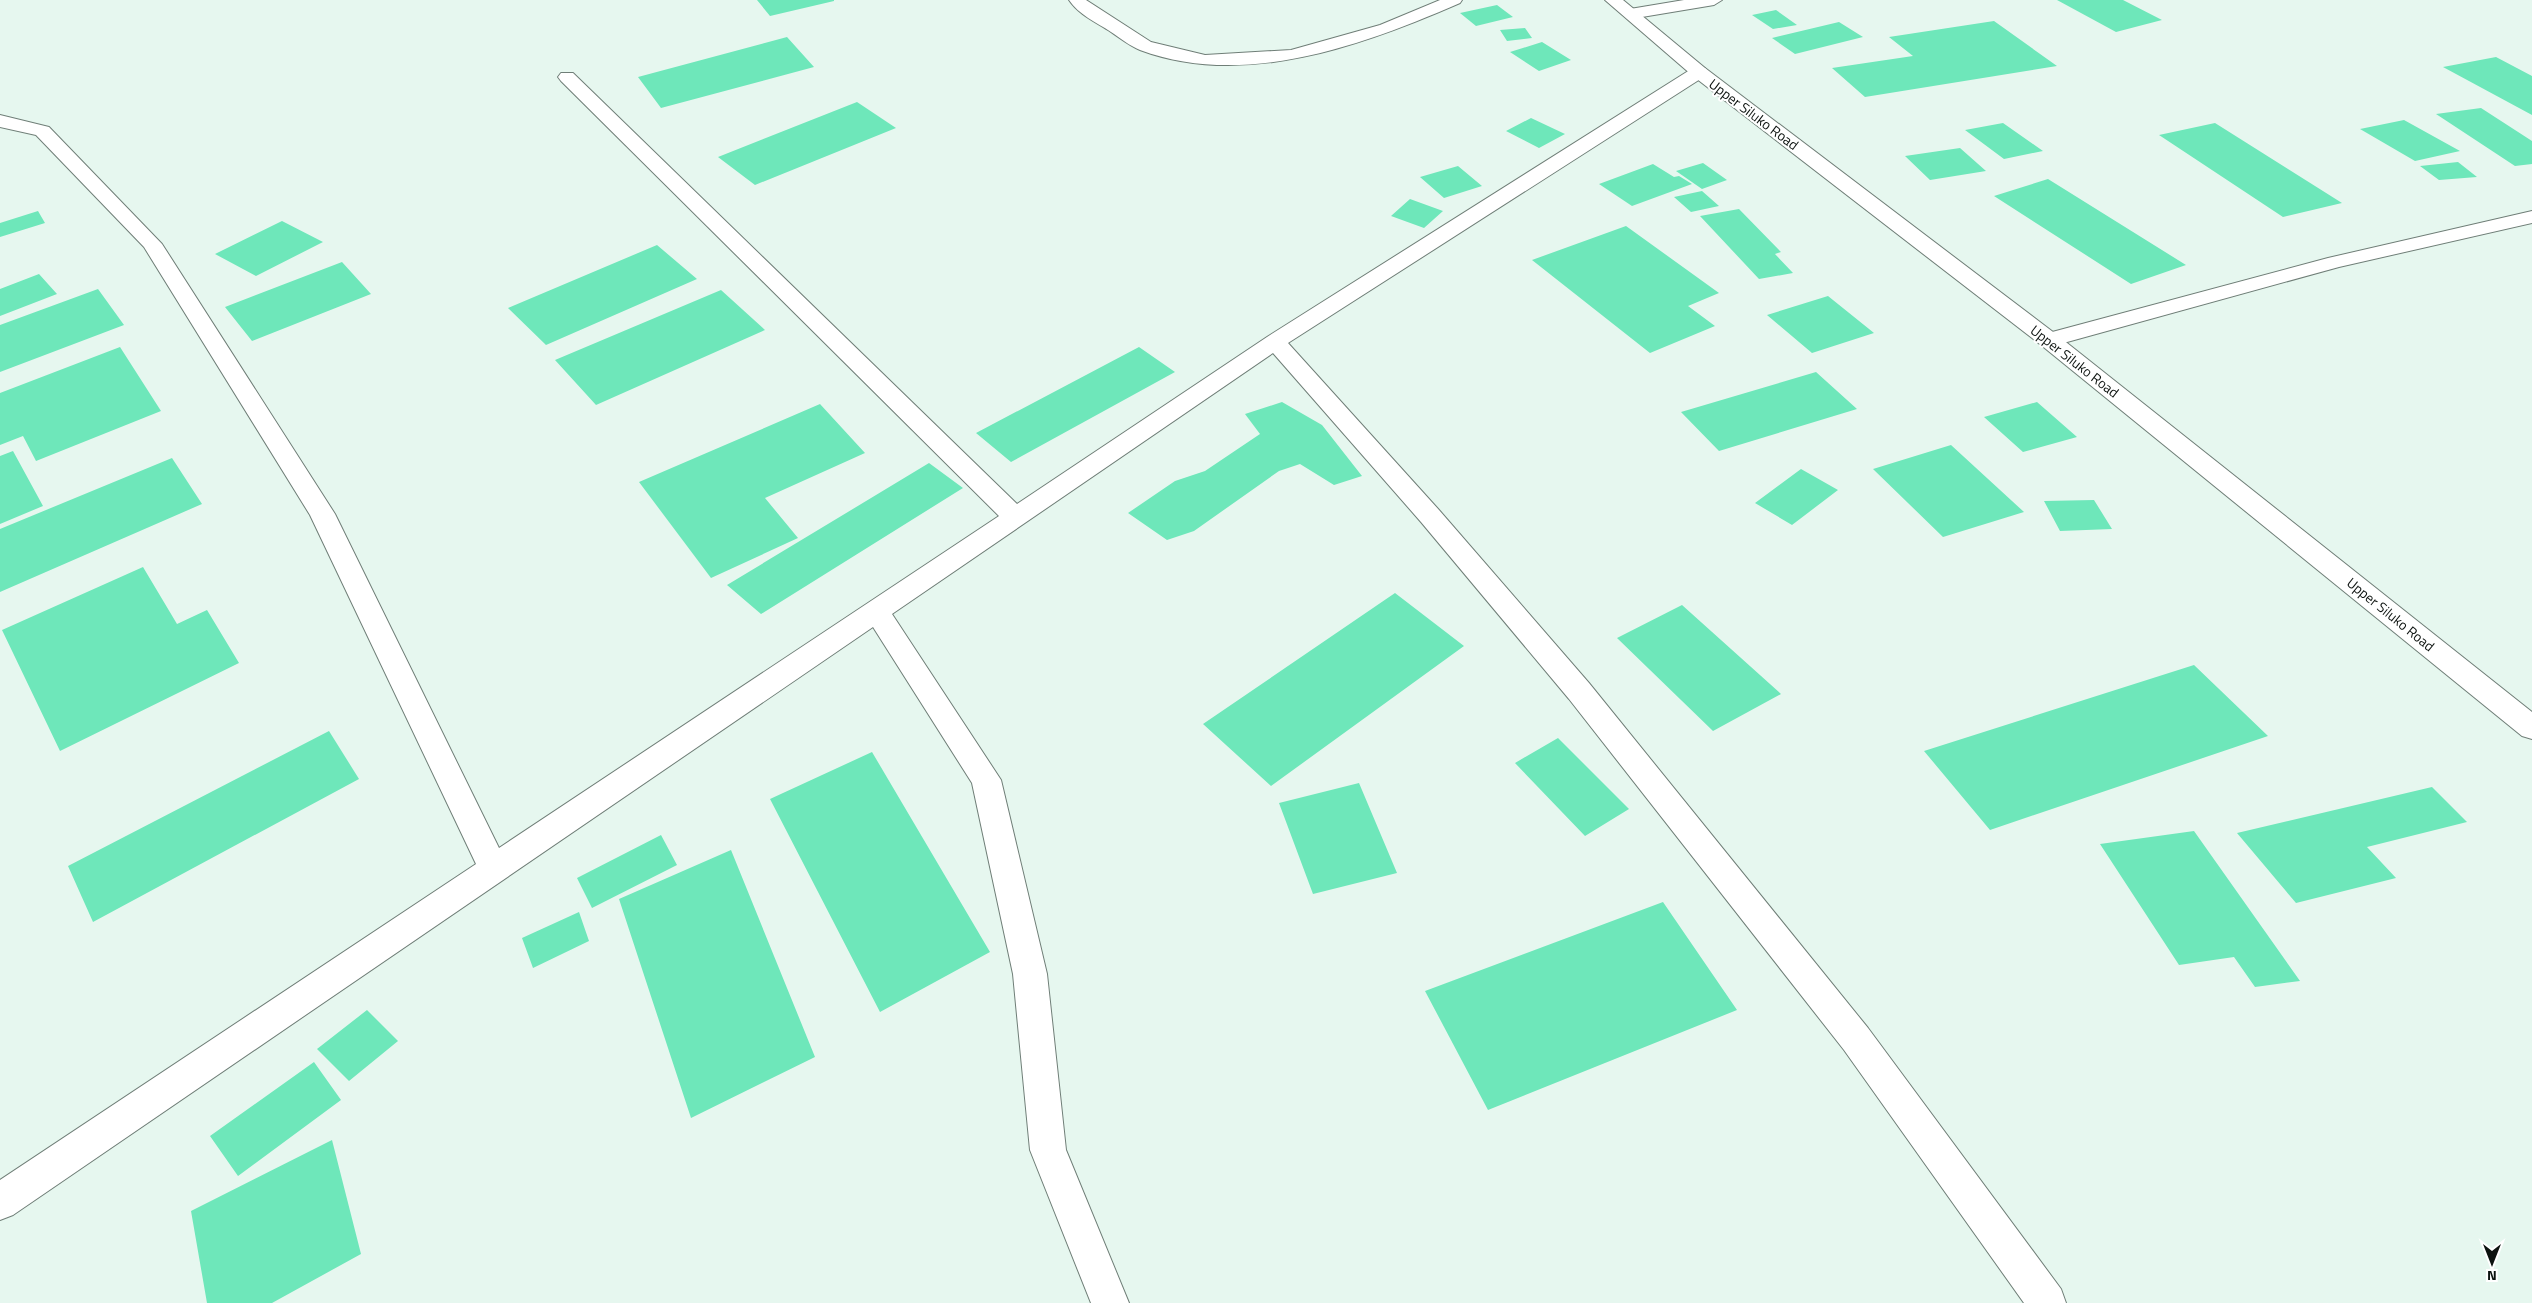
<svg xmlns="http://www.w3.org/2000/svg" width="2532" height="1303" viewBox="0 0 2532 1303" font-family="'Titillium Web',sans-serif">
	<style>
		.building { fill: #6ee7ba }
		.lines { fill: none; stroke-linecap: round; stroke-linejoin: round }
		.minor-casing { stroke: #6f7e77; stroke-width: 2 }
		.major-casing { stroke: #6f7e77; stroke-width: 2 }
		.minor { fill: #fff; fill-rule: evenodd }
		.major { fill: #fff; fill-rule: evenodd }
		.labels { text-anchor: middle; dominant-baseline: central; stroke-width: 4; stroke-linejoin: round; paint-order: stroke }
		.street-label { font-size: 14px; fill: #0c120f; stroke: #fff }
	</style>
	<rect width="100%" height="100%" fill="#e6f7ef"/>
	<path class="building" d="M757,0H834V1L770,16Z
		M2057,0H2123L2162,20L2116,32Z
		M1497,5L1513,17L1476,26L1460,13Z
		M1776,10L1797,25L1773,29L1752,15Z
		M1994,21L2057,66L1865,97L1832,68L1913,56L1889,37Z
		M1839,22L1863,37L1795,54L1772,38Z
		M1525,28L1532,38L1507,41L1500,30Z
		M787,37L814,67L661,108L638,77Z
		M1542,42L1571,60L1539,71L1510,52Z
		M2496,57L2532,76V115L2443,67Z
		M857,102L896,128L755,185L718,157Z
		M2481,108L2532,141V164L2515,166L2436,114Z
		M1531,118L1565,134L1539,148L1506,131Z
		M2404,120L2460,151L2415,161L2360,129Z
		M2003,123L2043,151L2004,159L1965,130Z
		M2215,123L2342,203L2283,217L2159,135Z
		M1960,148L1986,171L1930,180L1905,156Z
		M2458,162L2477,177L2439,180L2420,166Z
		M1703,163L1727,180L1702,189L1676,171Z
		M1653,164L1674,177L1679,176L1692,184L1632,206L1599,184Z
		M1458,166L1482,186L1444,198L1420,177Z
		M2048,179L2186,265L2131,284L1994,196Z
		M1702,191L1719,206L1691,212L1674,197Z
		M1410,199L1443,211L1424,228L1391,216Z
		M1739,209L1781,252L1775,254L1793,273L1759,279L1700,216Z
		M38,211L45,223L0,237V223Z
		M282,221L323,242L256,276L215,254Z
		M1626,226L1719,293L1688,306L1715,326L1650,353L1532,260Z
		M657,245L697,279L546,345L508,308Z
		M342,262L371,294L252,341L225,307Z
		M39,274L57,294L0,316V289Z
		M98,289L124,325L0,372V325Z
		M721,290L765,330L596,405L555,360Z
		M1828,296L1874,333L1812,353L1767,315Z
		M120,347L161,411L36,461L23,436L0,445V393Z
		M1139,347L1175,372L1011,462L976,433Z
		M1816,372L1857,409L1719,451L1681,412Z
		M1282,402L1322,425L1362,476L1334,485L1300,464L1279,471L1194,531L1167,540L1128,513L1175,481L1205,471L1260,434L1245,414Z
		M2037,402L2077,437L2023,452L1984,417Z
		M820,404L865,453L765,498L798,538L711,578L639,482Z
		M1951,445L2024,512L1943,537L1873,469Z
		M13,451L43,506L0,524V456Z
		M172,458L202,504L0,592V529Z
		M929,463L963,488L761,614L727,585Z
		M1801,469L1838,490L1792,525L1755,503Z
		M2094,500L2112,529L2060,531L2044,501Z
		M143,567L177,624L207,610L239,663L60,751L2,630Z
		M1395,593L1464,646L1271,786L1203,724Z
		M1682,605L1781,694L1713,731L1617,638Z
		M2194,665L2268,736L1990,830L1924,751Z
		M329,731L359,779L93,922L68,866Z
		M1558,738L1629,809L1585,836L1515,763Z
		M872,752L990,952L880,1012L770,799Z
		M1359,783L1397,873L1313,894L1279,803Z
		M2432,787L2467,822L2367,847L2396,878L2296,903L2237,833Z
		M2194,831L2300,981L2255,987L2234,957L2179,965L2100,844Z
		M661,835L677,865L592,908L577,878Z
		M731,850L815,1057L691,1118L619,899Z
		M1663,902L1737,1010L1488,1110L1425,991Z
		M579,912L589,941L533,968L522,938Z
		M367,1010L398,1041L349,1081L317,1049Z
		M314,1062L341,1100L238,1176L210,1136Z
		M332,1140L361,1254L272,1303H207L191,1211Z"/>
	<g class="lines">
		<defs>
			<path id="minor" d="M1069,0H1086L1151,42L1205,55L1291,50L1380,25L1440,0H1462L1460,3C1364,45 1244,89 1140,50C1130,46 1120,38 1111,32C1096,22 1079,15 1069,0Z
				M1684,0H1722L1714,5L1630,19L1622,14L1630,9Z
				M1699,67L1705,68L1708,72L1705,76L1288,343L1439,510L1589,683L1868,1028L2061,1289L2066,1303H2024L1844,1050L1569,699L1421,522L1273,353L892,614L1001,780L1047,974L1066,1150L1129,1303H1091L1030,1150L1013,974L972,783L873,627L13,1215L0,1220V1180L476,864L310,515L144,247L36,135L0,127V115L49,127L162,244L335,514L499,848L999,516L561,81L558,77L561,73H573L1017,504L1267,337L1693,68Z
				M2532,211V223L2339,267L2049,347L2041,345L2038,340L2041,335L2328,258Z"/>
			<path id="major" d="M1605,0H1623L1705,68L2057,335L2532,712V739L2522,736L2041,345L1693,76Z"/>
		</defs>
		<use href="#minor" class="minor-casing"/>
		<use href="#major" class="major-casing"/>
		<use href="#minor" class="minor"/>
		<use href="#major" class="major"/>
	</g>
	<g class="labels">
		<g class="street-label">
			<text transform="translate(1754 114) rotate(37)">Upper Siluko Road</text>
			<text transform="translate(2075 361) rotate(38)">Upper Siluko Road</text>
			<text transform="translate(2391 614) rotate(39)">Upper Siluko Road</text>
		</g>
	</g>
	<g transform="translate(2492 1263) rotate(180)" stroke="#ffffff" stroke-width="4" paint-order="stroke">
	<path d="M0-4L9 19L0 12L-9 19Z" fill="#0c120f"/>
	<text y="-8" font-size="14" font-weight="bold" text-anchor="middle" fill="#0c120f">N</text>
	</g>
</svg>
